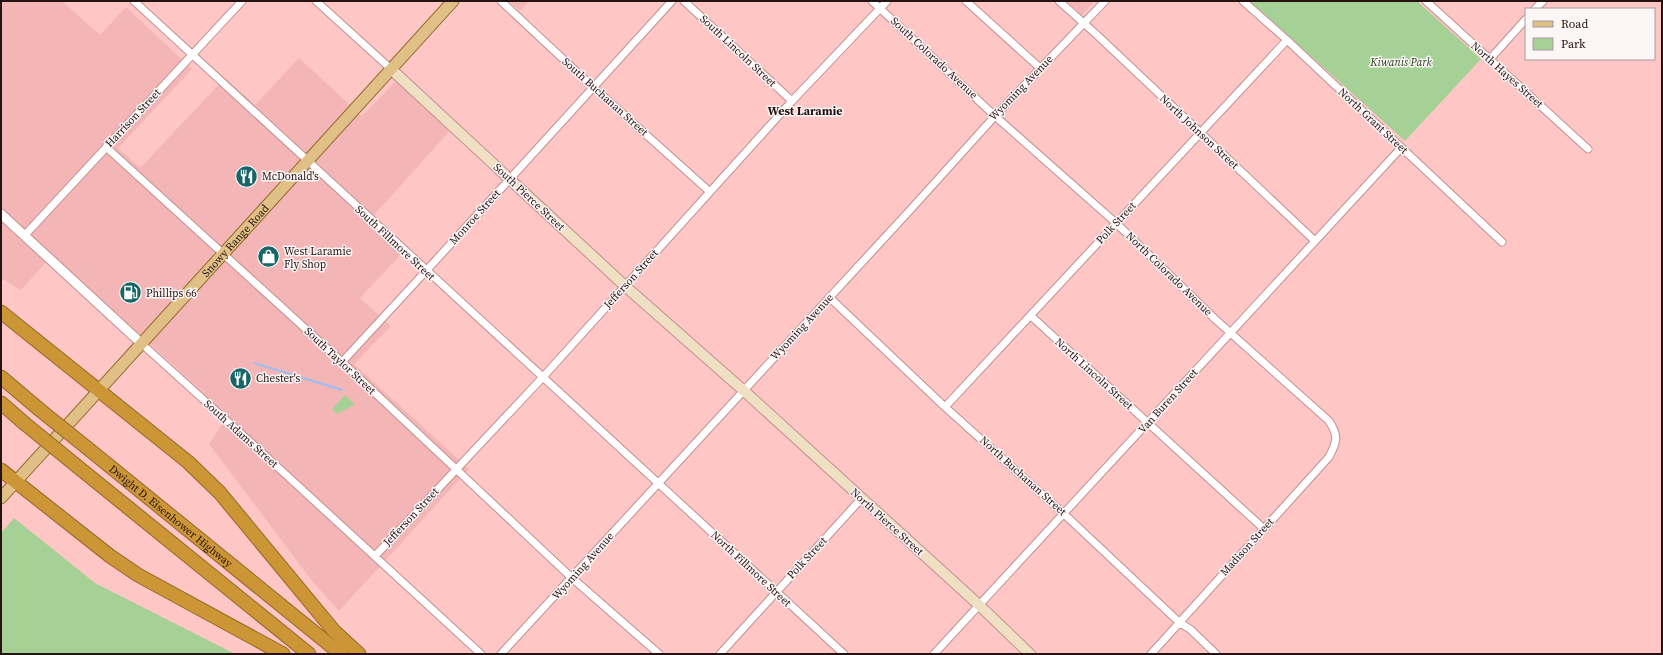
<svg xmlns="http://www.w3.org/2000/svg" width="1663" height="655" viewBox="0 0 1663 655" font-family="'Source Serif 4',serif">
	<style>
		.built { fill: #f4b5b6 }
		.green { fill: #a5d196 }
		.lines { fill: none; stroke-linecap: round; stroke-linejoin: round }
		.stream { stroke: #9bbff3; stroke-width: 2 }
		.minor-casing { stroke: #c38e8f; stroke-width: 9 }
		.tertiary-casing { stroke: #c38e8f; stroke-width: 11 }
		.secondary-casing { stroke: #c38e8f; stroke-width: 12 }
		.primary-casing { stroke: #926829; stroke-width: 13 }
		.motorway-casing { stroke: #926829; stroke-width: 15 }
		.minor { stroke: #fff; stroke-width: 7 }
		.tertiary { stroke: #fff; stroke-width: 9 }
		.secondary { stroke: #f0e0c3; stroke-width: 10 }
		.primary { stroke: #e0c086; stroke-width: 11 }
		.motorway { stroke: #cc9636; stroke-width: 13 }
		.motorway-bridge-casing { stroke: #926829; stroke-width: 15; stroke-linecap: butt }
		.motorway-bridge { stroke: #cc9636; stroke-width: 13 }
		.labels { text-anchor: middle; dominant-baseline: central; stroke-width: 3; stroke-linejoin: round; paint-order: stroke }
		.street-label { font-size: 11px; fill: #251212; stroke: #fcf6f6 }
		.park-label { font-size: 11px; font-style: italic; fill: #1e3915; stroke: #fcf6f6 }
		.poi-label { font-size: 11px; fill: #251212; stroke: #fcf6f6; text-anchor: start }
		.neighbourhood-label { font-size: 12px; font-weight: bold; fill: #251212; stroke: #fcf6f6 }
	</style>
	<rect width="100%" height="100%" fill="#ffc6c6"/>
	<path class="built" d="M1,1H62L100,35L126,7L192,69L118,148L140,168L225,78L255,105L299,58L362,116L404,73L457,123L374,215L408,247L360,298L391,326L354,364L469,469L339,611L312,581L209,444L228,415L53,255L21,290L1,278Z
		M509,1H529L520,11Z
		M1067,1H1095L1082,15Z"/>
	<path class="green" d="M1250,1H1417L1481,59L1405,141Z
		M345,395L355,404L337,414L332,409Z
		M14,518L95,583L235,654H1V533Z"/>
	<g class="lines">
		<path class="stream" d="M254,363L342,390"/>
		<defs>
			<path id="minor" d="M134,1L844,654
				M316,1L391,69
				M501,1L593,87L710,192
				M684,1L792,101
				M872,1L995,116L1116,223L1215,319L1329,421C1339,436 1337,442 1329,457L1151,654
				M966,1L1040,68
				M1059,1L1097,35L1315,241
				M1243,1L1287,40L1502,242
				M1426,1L1588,149
				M1535,9L1543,1
				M1490,59L1526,19
				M106,147L342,362L572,578L659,654
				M24,236L242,1
				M829,297L945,407L1063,513L1180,623L1190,629L1216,654
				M1031,316L1263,528
				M142,344L258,449L481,654
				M342,362L426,271L672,1
				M945,407L1287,40
				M375,556L543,377L792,101L887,1
				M501,654L912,208L995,116L1105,1
				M720,654L861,499
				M934,654L1401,148"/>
			<path id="tertiary" d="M1,214L142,344"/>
			<path id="secondary" d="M391,69L625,286L743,390L979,605L1030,654"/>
			<g id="primary">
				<path id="s1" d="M1,498L453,1"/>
			</g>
			<g id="motorway">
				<path d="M1,312L188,462L220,493L334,631L359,654"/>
				<path d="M1,377L40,410"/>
				<path d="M1,403L24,423"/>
				<path id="s2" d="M91,451L341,654"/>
				<path d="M78,467L309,654"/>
				<path d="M1,470L110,556L138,575L283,654"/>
			</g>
		</defs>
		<use href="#minor" class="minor-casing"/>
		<use href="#tertiary" class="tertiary-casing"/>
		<use href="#secondary" class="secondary-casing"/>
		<use href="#primary" class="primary-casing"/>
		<use href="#motorway" class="motorway-casing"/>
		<use href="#minor" class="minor"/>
		<use href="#tertiary" class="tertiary"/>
		<use href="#secondary" class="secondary"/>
		<use href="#primary" class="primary"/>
		<use href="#motorway" class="motorway"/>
		<defs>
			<path id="motorway-bridge" d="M40,410L91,451
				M24,423L78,467"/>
		</defs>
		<use href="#motorway-bridge" class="motorway-bridge-casing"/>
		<use href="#motorway-bridge" class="motorway-bridge"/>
	</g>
	<defs>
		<symbol id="restaurant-disc" viewBox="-11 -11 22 22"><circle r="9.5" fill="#166567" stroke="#fcf6f6"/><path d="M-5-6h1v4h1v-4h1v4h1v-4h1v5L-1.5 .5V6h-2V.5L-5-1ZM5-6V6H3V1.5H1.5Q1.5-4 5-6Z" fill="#fff"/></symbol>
		<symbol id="shop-disc" viewBox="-11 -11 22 22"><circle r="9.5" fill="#166567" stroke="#fcf6f6"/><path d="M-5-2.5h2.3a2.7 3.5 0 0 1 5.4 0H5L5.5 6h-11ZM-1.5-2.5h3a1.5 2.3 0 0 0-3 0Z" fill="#fff"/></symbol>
		<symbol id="fuel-disc" viewBox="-11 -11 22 22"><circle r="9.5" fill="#166567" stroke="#fcf6f6"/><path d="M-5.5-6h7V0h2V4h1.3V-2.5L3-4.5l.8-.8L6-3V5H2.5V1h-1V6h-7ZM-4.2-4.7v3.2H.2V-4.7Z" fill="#fff"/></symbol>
	</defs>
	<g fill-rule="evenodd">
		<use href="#restaurant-disc" x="234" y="164" width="25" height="25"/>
		<use href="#shop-disc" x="256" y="244" width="25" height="25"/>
		<use href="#fuel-disc" x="118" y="280" width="25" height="25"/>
		<use href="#restaurant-disc" x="228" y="366" width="25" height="25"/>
	</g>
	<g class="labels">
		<g class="street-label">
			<text transform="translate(738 51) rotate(43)">South Lincoln Street</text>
			<text transform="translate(934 58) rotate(43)">South Colorado Avenue</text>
			<text transform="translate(1507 75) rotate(42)">North Hayes Street</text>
			<text transform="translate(1021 88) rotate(-46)">Wyoming Avenue</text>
			<text transform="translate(605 97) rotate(42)">South Buchanan Street</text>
			<text transform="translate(133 118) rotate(-47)">Harrison Street</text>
			<text transform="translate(1373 121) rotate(43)">North Grant Street</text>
			<text transform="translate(1199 132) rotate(43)">North Johnson Street</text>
			<text transform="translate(529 197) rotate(43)">South Pierce Street</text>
			<text transform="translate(475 217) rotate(-48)">Monroe Street</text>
			<text transform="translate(1116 223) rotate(-47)">Polk Street</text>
			<text stroke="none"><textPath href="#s1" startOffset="348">Snowy Range Road</textPath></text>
			<text transform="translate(395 243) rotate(43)">South Fillmore Street</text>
			<text transform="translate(1169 274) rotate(44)">North Colorado Avenue</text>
			<text transform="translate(631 279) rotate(-48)">Jefferson Street</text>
			<text transform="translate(802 327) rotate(-47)">Wyoming Avenue</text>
			<text transform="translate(340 361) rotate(43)">South Taylor Street</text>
			<text transform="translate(1094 374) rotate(42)">North Lincoln Street</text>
			<text transform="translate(1168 401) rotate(-48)">Van Buren Street</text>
			<text transform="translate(241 434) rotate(42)">South Adams Street</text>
			<text transform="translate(1023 476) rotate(42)">North Buchanan Street</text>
			<text stroke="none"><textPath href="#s2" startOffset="103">Dwight D. Eisenhower Highway</textPath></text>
			<text transform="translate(411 517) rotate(-47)">Jefferson Street</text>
			<text transform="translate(887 522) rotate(42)">North Pierce Street</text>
			<text transform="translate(1247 547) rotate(-48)">Madison Street</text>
			<text transform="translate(807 558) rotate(-47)">Polk Street</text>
			<text transform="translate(583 566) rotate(-48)">Wyoming Avenue</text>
			<text transform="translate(751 569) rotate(43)">North Fillmore Street</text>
		</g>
		<g class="park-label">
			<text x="1401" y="62">Kiwanis Park</text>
		</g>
		<g class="poi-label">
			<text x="262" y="176">McDonald's</text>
			<text x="284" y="251">West Laramie<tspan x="284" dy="13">Fly Shop</tspan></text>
			<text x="146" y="293">Phillips 66</text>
			<text x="256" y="378">Chester's</text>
		</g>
		<g class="neighbourhood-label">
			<text x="805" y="111">West Laramie</text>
		</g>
	</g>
	<rect width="1663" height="655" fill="none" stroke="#251212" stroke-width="4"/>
	<rect x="1525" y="8" width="130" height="52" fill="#fcf6f6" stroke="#a69b9b"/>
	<rect x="1533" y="21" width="20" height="6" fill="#e0c086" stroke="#a69b9b"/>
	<text x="1561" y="28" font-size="12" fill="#251212">Road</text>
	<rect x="1533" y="38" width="20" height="12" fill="#a5d196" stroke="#a69b9b"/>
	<text x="1561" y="48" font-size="12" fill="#251212">Park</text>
</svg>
